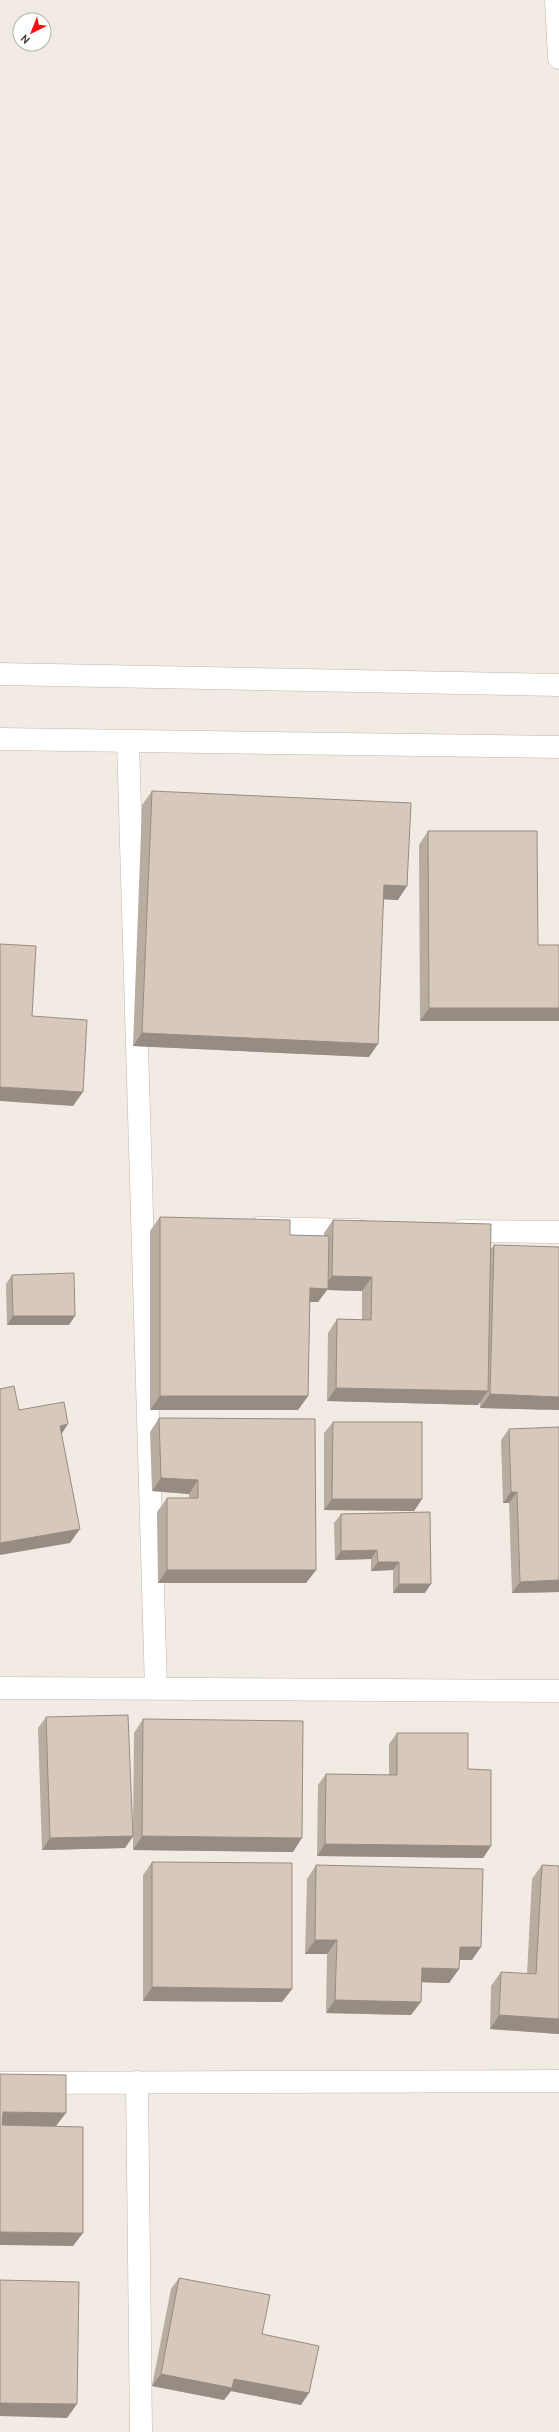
<svg xmlns="http://www.w3.org/2000/svg" width="559" height="2432" viewBox="0 0 559 2432" font-family="Cabin,sans-serif">
	<style>
		.lines { fill: none; stroke-linecap: round; stroke-linejoin: round }
		.street-casing { stroke: #c1b4a8; stroke-width: 23 }
		.street { stroke: #fff; stroke-width: 22 }
		.wall { fill: #b9aca1 }
		.shaded-wall { fill: #968c83 }
		.building { fill: #d7c8bb; stroke: #968c83 }
	</style>
	<rect width="100%" height="100%" fill="#f2ebe3"/>
	<g class="lines">
		<defs>
			<path id="street" d="M556,0L559,58
				M0,674L559,685
				M0,739L559,747
				M128,741L156,1689
				M259,1228L357,1230
				M461,1231L559,1232
				M0,1688L559,1691
				M137,2082L141,2432
				M0,2083L559,2081"/>
		</defs>
		<use href="#street" class="street-casing"/>
		<use href="#street" class="street"/>
	</g>
	<path class="wall" d="M152,791L398,900L384,899L369,1057L133,1046L142,805Z
		M428,831L538,945L420,1021L419,845Z
		M160,1217L290,1235L324,1236V1233L333,1220L491,1249L494,1245L559,1410L480,1408V1402L478,1405L327,1401L328,1333L337,1319L362,1320V1291L327,1290L318,1302H310L308,1396L298,1410H150V1231Z
		M12,1275L69,1325H7L6,1284Z
		M159,1418L316,1570L306,1583H158L157,1512L167,1498H189V1494L152,1491L150,1432Z
		M333,1422L422,1499L414,1511L324,1510V1433Z
		M509,1429L559,1592L512,1593L509,1503H503L501,1440Z
		M430,1512L425,1593H393V1570L371,1571V1559L335,1560L334,1523L341,1514Z
		M46,1717L133,1830L134,1733L143,1719L293,1852L133,1850V1837L125,1848L42,1850L38,1728Z
		M397,1733L468,1769L491,1846L483,1858L317,1856L318,1785L326,1774L389,1775V1744Z
		M152,1862L292,1989L282,2002L143,2001V1875Z
		M316,1865L472,1960H459V1969L449,1983L422,1982L411,2015L326,2013L327,1954H305L307,1879Z
		M542,1865L559,2034L490,2029L491,1986L501,1972L527,1974L532,1879Z
		M179,2278L262,2334L301,2405L231,2391L224,2400L152,2386L171,2289Z"/>
	<path class="shaded-wall" d="M384,885L407,886L398,900L375,899Z
		M429,1008H559V1021H420Z
		M142,1033L378,1044L369,1057L133,1046Z
		M0,1087L83,1092L73,1106L0,1101Z
		M332,1276L372,1277L362,1291L327,1290L318,1302H300L310,1288L323,1289Z
		M13,1316H75L69,1325H7Z
		M336,1388L488,1391L478,1405L327,1401Z
		M490,1394L559,1397V1410L480,1408Z
		M160,1396H308L298,1410H150Z
		M68,1424L59,1438L60,1426Z
		M161,1478L198,1480L189,1494L152,1491Z
		M511,1492H517L509,1503H503Z
		M332,1499H422L414,1511L324,1510Z
		M80,1529L70,1543L0,1555V1543Z
		M377,1550L371,1559L335,1560L341,1551Z
		M378,1562H399L393,1570L371,1571Z
		M167,1570H316L306,1583H158Z
		M559,1580V1592L512,1593L520,1582Z
		M399,1584H431L425,1593H393Z
		M133,1836L125,1848L42,1850L50,1838Z
		M142,1836L302,1838L293,1852L133,1850Z
		M325,1844L491,1846L483,1858L317,1856Z
		M315,1940H337L327,1954H305Z
		M460,1947H481L472,1960H450Z
		M422,1968L459,1969L449,1983L412,1982Z
		M152,1987L292,1989L282,2002L143,2001Z
		M335,2000L421,2002L411,2015L326,2013Z
		M499,2015L559,2019V2034L490,2029Z
		M3,2112L66,2113L56,2126H0Z
		M0,2232L83,2233L73,2246L0,2245Z
		M161,2374L234,2379L309,2393L301,2405L231,2391L224,2400L152,2386Z
		M0,2403L77,2404L67,2418L0,2416Z"/>
	<path class="building" d="M152,791L411,803L407,886L384,885L378,1044L142,1033Z
		M428,831H537L538,945H559V1008H429Z
		M0,944L36,946L32,1016L87,1020L83,1092L0,1087Z
		M160,1217L290,1220V1235L329,1236L328,1289L310,1288L308,1396H160Z
		M333,1220L491,1224L488,1391L336,1388L337,1319L371,1320L372,1277L332,1276Z
		M494,1245L559,1247V1397L490,1394Z
		M74,1273L75,1316H13L12,1275Z
		M14,1386L19,1410L64,1402L68,1424L60,1426L80,1529L0,1543V1389Z
		M159,1418L315,1419L316,1570H167V1498H198V1480L161,1478Z
		M333,1422H422V1499H332Z
		M559,1427V1580L520,1582L517,1492H511L509,1429Z
		M430,1512L431,1584H399V1562H378L377,1550L341,1551V1514Z
		M128,1715L133,1836L50,1838L46,1717Z
		M143,1719L303,1721L302,1838L142,1836Z
		M397,1733H468V1769L491,1770V1846L325,1844L326,1774L397,1775Z
		M152,1862L292,1863V1989L152,1987Z
		M316,1865L483,1869L481,1947H460L459,1969L422,1968L421,2002L335,2000L337,1940H315Z
		M542,1865L559,1866V2019L499,2015L501,1972L536,1974Z
		M0,2074L66,2075V2113L3,2112L2,2125L83,2127V2233L0,2232Z
		M179,2278L270,2295L262,2334L319,2346L309,2393L234,2379L232,2388L161,2374Z
		M0,2280L79,2282L77,2404L0,2403Z"/>
	<g transform="translate(32 32) rotate(223)"><circle r="19" fill="#ffffff" stroke="#b4b1ad"/>
	<path d="M0-3L7 15L0 10L-7 15Z" fill="#ff0d0f"/>
	<text y="-6" font-size="11" font-weight="bold" text-anchor="middle" fill="#443b33">N</text>
	</g>
</svg>
